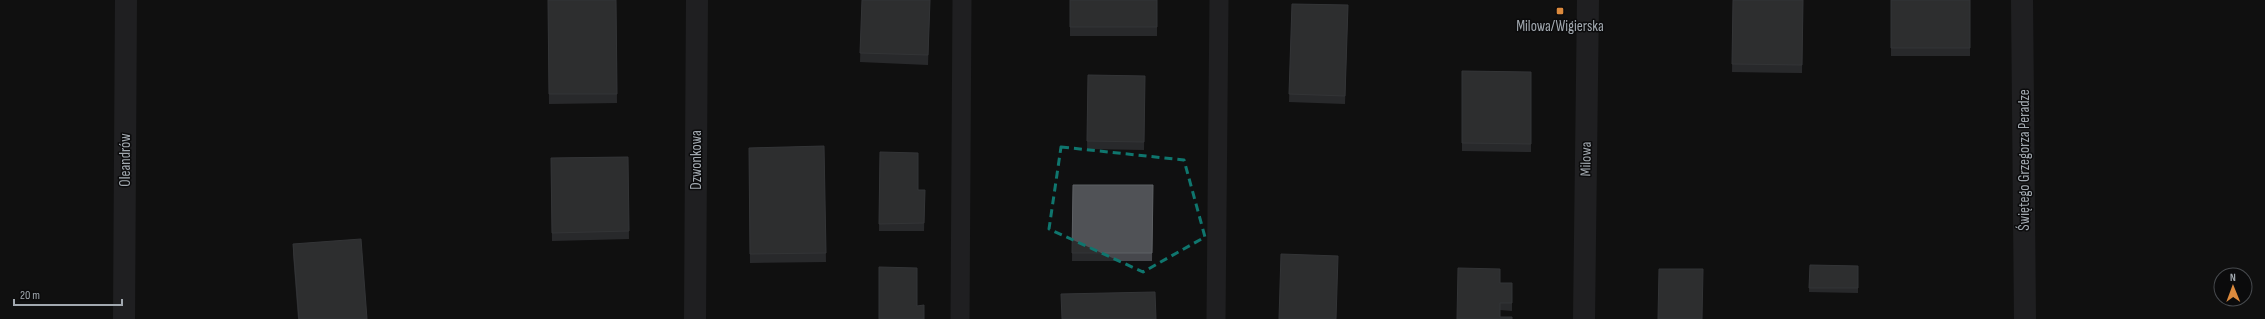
<svg xmlns="http://www.w3.org/2000/svg" width="2265" height="319" viewBox="0 0 2265 319" font-family="'Sofia Sans Condensed',sans-serif">
	<style>
		.lines { fill: none; stroke-linecap: round; stroke-linejoin: round }
		.service { stroke: #313235; stroke-width: 19 }
		.minor { stroke: #313235; stroke-width: 22 }
		.wall { fill: #46474c }
		.building { fill: #505256; stroke: #5d6064 }
		.marked { fill: none; stroke: #0f766e; stroke-width: 3; stroke-dasharray: 8 5; stroke-linejoin: round }
		.poi-dot { fill: #dc8a3d; stroke: #0b0b0c; stroke-width: 1.5 }
		.labels { text-anchor: middle; dominant-baseline: central; stroke-width: 3; stroke-linejoin: round; paint-order: stroke }
		.poi-label { font-size: 15px; fill: #a2a9b0; stroke: #0b0b0c }
		.street-label { font-size: 15px; fill: #a2a9b0; stroke: #0b0b0c }
	</style>
	<rect width="100%" height="100%" fill="#101011"/>
	<g class="lines">
		<path class="service" d="M960,319L962,0
			M1216,319L1219,0"/>
		<path class="minor" d="M2022,0L2025,319
			M124,319L126,0
			M695,319L697,0
			M1584,319L1588,0"/>
	</g>
	<path class="wall" d="M548,0H616L617,103L549,104Z
		M862,0H930L928,65L860,62Z
		M1070,0H1157V36H1070Z
		M1733,0H1803L1802,73L1732,72Z
		M1891,0H1970V56H1891Z
		M1292,4L1348,5L1345,104L1289,102Z
		M1462,71L1531,72V152L1462,151Z
		M1088,75L1145,76L1144,150L1087,149Z
		M824,146L826,262L750,263L749,148Z
		M880,152L918,190H925L924,231H879Z
		M628,157L629,239L552,241L551,158Z
		M1073,185H1153L1152,261H1072Z
		M293,244L367,319H298L293,254Z
		M1810,265L1858,266V293L1809,292Z
		M1500,283L1512,291V311L1500,310V317L1457,319Z"/>
	<path class="building" d="M548,0H616L617,94H549Z
		M862,0H930L928,55L860,53Z
		M1070,0H1157V27H1070Z
		M1733,0H1803L1802,65L1732,64Z
		M1891,0H1970V48H1891Z
		M1292,4L1348,5L1345,96L1289,94Z
		M1462,71L1531,72V144L1462,143Z
		M1088,75L1145,76L1144,142L1087,141Z
		M824,146L826,253L750,254L749,148Z
		M880,152L918,153V190H925L924,223L879,224Z
		M628,157L629,231L552,233L551,158Z
		M1073,185H1153L1152,253H1072Z
		M361,239L367,319H299L293,244Z
		M1281,254L1338,256L1336,319H1279Z
		M1810,265L1858,266V288H1809Z
		M879,267L917,268V306L924,305V319H879Z
		M1458,268L1500,269V283H1512V303H1500V317H1512V319H1457Z
		M1659,269H1703L1702,319H1658Z
		M1155,292L1156,319H1062L1061,294Z"/>
	<path d="M0 0H2265V319H0ZM1061,147L1184,160L1205,237L1143,272L1049,229Z" fill="#101011" fill-opacity=".55" fill-rule="evenodd"/>
	<path class="marked" d="M1061,147L1184,160L1205,237L1143,272L1049,229Z"/>
	<rect class="poi-dot" x="1556" y="7" width="8" height="8" rx="2"/>
	<g class="labels">
		<g class="poi-label">
			<text x="1560" y="26">Milowa/Wigierska</text>
		</g>
		<g class="street-label">
			<text transform="translate(1586 159) rotate(-89)">Milowa</text>
			<text transform="translate(125 160) rotate(-90)">Oleandrów</text>
			<text transform="translate(696 160) rotate(-90)">Dzwonkowa</text>
			<text transform="translate(2024 160) rotate(-90)">Świętego Grzegorza Peradze</text>
		</g>
	</g>
	<g transform="translate(2233 287) rotate(359)"><circle r="19" fill="#0b0b0c" stroke="#474a4e"/>
	<path d="M0-3L7 15L0 10L-7 15Z" fill="#dc8a3d"/>
	<text y="-6" font-size="11" font-weight="bold" text-anchor="middle" fill="#a2a9b0">N</text>
	</g>
	<path d="M14 299v6h108v-6" fill="none" stroke="#a2a9b0" stroke-width="2"/>
	<text x="20" y="299" font-size="12" fill="#a2a9b0" stroke="#0b0b0c" stroke-width="3" paint-order="stroke">20 m</text>
</svg>
